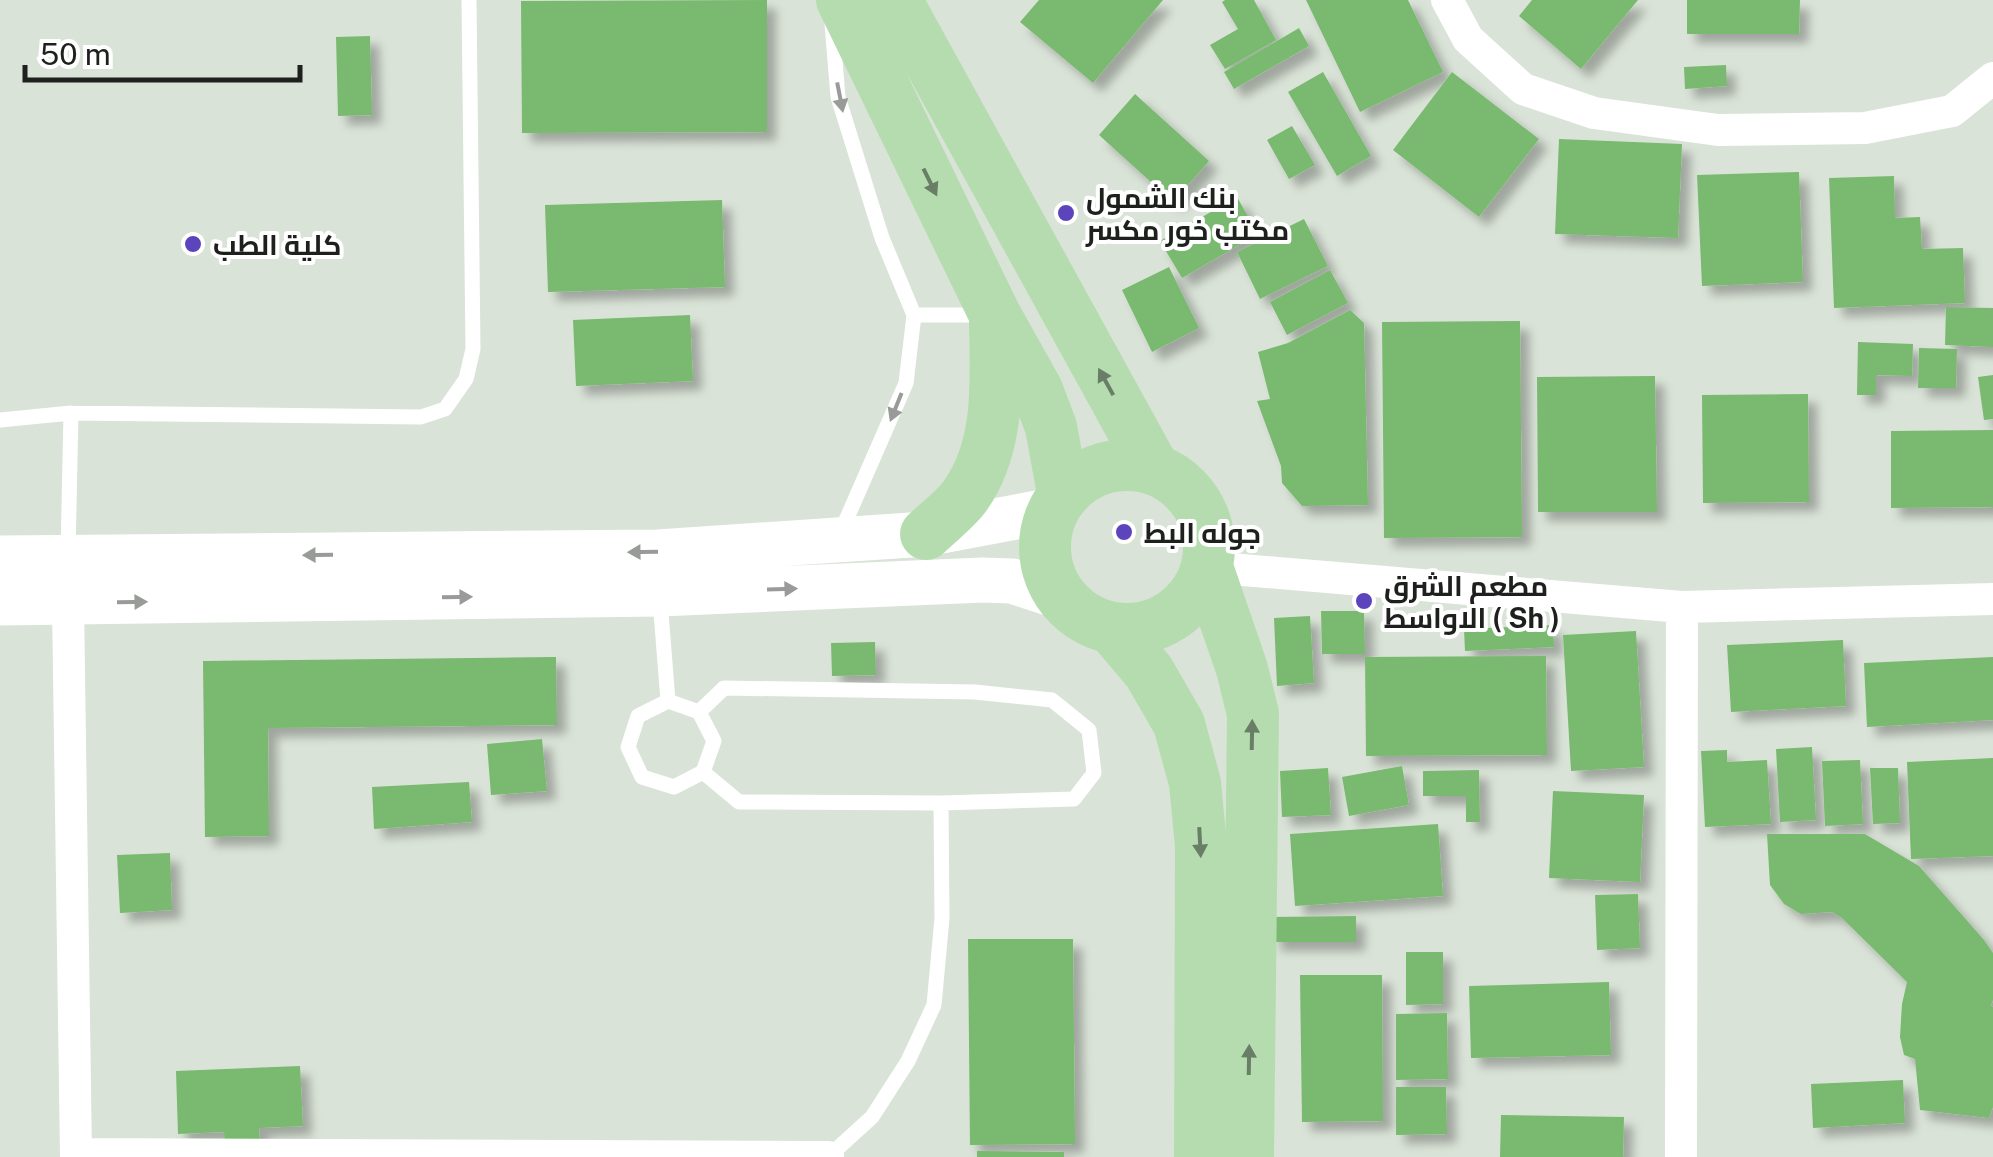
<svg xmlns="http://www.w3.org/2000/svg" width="1993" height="1157" viewBox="0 0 1993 1157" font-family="'Public Sans',Cairo,sans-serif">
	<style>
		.building { fill: #7ab970; filter: url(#shadow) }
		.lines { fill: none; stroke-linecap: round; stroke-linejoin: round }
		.service { stroke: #fff; stroke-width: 15 }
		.minor { stroke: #fff; stroke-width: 32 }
		.secondary { stroke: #fff; stroke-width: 45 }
		.primary { stroke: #b5dcaf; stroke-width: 52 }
		.oneway { fill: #999b99 }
		.oneway2 { fill: #697e66 }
		.poi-dot { fill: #5c44bc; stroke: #fff; stroke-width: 4 }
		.labels { text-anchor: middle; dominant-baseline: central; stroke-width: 8; stroke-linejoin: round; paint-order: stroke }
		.poi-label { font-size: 28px; font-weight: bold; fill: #1d201c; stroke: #fff; text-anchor: start }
	</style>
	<defs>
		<filter id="shadow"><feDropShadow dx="9" dy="9" stdDeviation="5" flood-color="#0004"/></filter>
	</defs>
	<rect width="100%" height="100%" fill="#dae3d8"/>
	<path class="building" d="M767,0V132L522,133L521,1Z
		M1039,0H1163L1093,83L1020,22Z
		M1225,0H1254L1276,40L1225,69L1210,45L1238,29L1222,2Z
		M1306,0H1408L1443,72L1360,112Z
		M1532,0H1638L1581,69L1519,16Z
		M1687,0H1800L1799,34H1687Z
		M1299,28L1309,46L1234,89L1224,72Z
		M370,36L372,115L338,116L336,37Z
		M1726,65L1727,86L1685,89L1684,67Z
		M1323,72L1371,156L1337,176L1288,92Z
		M1452,72L1539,139L1479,217L1393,150Z
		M1135,94L1209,161L1173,202L1099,135Z
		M1292,126L1315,165L1289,179L1267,140Z
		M1559,139L1682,144L1678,238L1555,234Z
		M1799,172L1803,282L1702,286L1697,175Z
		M1894,176L1895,218L1920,217L1922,249L1963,248L1965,303L1834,308L1829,178Z
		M1237,197L1258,234L1182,278L1160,241Z
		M722,200L725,287L548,292L545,205Z
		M1304,219L1328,266L1260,299L1237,252Z
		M1169,267L1199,328L1152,352L1122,290Z
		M1330,270L1348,303L1287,335L1270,302Z
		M1946,307L1993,308V347L1945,345Z
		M1350,310L1364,323L1368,505L1302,506L1282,483L1281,466L1257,401L1270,399L1258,352L1288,343Z
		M690,315L693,381L576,386L573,320Z
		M1520,321L1522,537L1384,538L1382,322Z
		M1858,342L1913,344L1912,376L1876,375V395H1857Z
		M1919,348L1957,349L1956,388H1918Z
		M1993,375V419L1984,420L1978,377Z
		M1655,376L1657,512H1538L1537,377Z
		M1808,394L1809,502L1703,503L1702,395Z
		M1993,430V507L1891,508V431Z
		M1321,611H1364L1365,654H1322Z
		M1310,616L1314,683L1277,686L1274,618Z
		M1553,625L1554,647L1465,651L1464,629Z
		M1636,631L1644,767L1571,771L1563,635Z
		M1843,640L1846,706L1731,712L1727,645Z
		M875,642L876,675L832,676L831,643Z
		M1546,656L1547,755L1366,756L1365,657Z
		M556,657L557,725L268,728L269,836L205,837L203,661Z
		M1993,657V720L1867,727L1864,663Z
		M542,739L547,791L491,795L487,744Z
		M1812,747L1816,820L1780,822L1776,749Z
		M1727,750V762L1767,760L1771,824L1705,827L1701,751Z
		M1993,758V856L1911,859L1907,762Z
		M1860,760L1863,824L1825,826L1822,761Z
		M1402,766L1409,805L1349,816L1342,777Z
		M1328,768L1331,815L1282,817L1280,771Z
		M1870,768H1898L1900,823L1873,824Z
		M1479,770L1480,822H1466V796H1423V771Z
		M469,782L472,822L374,829L372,787Z
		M1553,791L1644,795L1640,882L1549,878Z
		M1438,824L1443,896L1295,906L1290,834Z
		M1767,834H1865L1919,866L1984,940L1993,953V1000L1991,1005L1993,1007V1107L1989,1118L1920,1110L1915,1059L1904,1055L1900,1037L1902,1004L1907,982L1842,918L1832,912L1801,914L1784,904L1770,885Z
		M170,853L172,910L120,913L117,855Z
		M1638,894L1640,948L1597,950L1595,895Z
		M1356,916V942H1272L1271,917Z
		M968,939H1073L1075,1144L970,1145Z
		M1406,952H1443V1004L1406,1005Z
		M1300,975H1382L1383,1121L1302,1122Z
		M1609,982L1611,1055L1471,1058L1469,986Z
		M1447,1013L1448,1079L1396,1080V1014Z
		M300,1066L303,1126L259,1128L260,1146L225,1147L224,1132L178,1134L176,1071Z
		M1903,1080L1905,1123L1813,1128L1811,1084Z
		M1396,1087H1446L1447,1134L1396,1135Z
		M1501,1115L1624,1117L1623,1157H1500Z
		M977,1151L1064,1152V1157H977Z"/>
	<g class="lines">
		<path class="service" d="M832,24L838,97L882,238L914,315L906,383L840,534
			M914,315H985
			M0,420L71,413L421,417L445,409L466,379L473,349L469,0
			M68,553L71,413
			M660,600L668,701
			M668,701L699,712L714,741L703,772L674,787L642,777L628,747L638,716Z
			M699,712L724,688L975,692L1052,700L1089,730L1094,773L1074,799L941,803L739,802L703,772
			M828,1157L872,1117L908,1061L934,1005L942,918L941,803"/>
		<path class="minor" d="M1447,0L1468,39L1523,89L1594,113L1718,130L1865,128L1952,111L1993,78
			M1207,567L1682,607L1993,599
			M68,603L76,1157
			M76,1154L828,1157
			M1681,1157L1682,607"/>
		<path class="secondary" d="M0,558L658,552L926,534L1053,510
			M0,603L660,594L983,580L1012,581L1061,597"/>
		<path class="primary" d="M842,0L995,315L1037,390L1051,427L1063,493
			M896,0L1153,467
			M1045 547a82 82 0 1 1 164 0a82 82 0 1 1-164 0Z
			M926,534C938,522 955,510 965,496C1001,446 996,380 995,322
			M1207,567L1242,669L1253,714L1248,1157
			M1112,628L1149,672L1179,724L1195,783L1201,846L1200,1157"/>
	</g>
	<defs><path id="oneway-solid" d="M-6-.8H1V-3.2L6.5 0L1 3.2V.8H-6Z" transform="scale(2.5)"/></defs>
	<g class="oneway">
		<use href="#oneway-solid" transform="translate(840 97) rotate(79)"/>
		<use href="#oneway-solid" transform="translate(896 407) rotate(112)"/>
		<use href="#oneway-solid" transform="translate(643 552) rotate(179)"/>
		<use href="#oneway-solid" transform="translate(318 555) rotate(179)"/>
		<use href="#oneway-solid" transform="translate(782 589) rotate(-2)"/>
		<use href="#oneway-solid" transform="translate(457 597) rotate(-1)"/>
		<use href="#oneway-solid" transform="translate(132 602) rotate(-1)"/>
	</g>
	<g class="oneway2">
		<use href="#oneway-solid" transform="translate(930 182) rotate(64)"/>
		<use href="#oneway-solid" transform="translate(1106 382) rotate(-119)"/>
		<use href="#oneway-solid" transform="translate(1252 735) rotate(-89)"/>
		<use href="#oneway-solid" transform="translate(1200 842) rotate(87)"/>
		<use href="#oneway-solid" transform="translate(1249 1060) rotate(-89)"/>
	</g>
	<g class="poi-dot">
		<circle cx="1066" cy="213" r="10"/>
		<circle cx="193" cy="244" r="10"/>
		<circle cx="1124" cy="532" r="10"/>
		<circle cx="1364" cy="601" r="10"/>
	</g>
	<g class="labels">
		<g class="poi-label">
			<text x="1086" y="197">بنك الشمول<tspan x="1086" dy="32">مكتب خور مكسر</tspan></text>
			<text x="213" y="244">كلية الطب</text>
			<text x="1144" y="532">جوله البط</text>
			<text x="1384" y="585">مطعم الشرق<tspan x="1384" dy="32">الاواسط ( Sh )</tspan></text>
		</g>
	</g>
	<path d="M25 65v15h275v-15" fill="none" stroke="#1d201c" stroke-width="5"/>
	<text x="40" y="65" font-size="30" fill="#1d201c" stroke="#ffffff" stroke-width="8" paint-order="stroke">50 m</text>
</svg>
